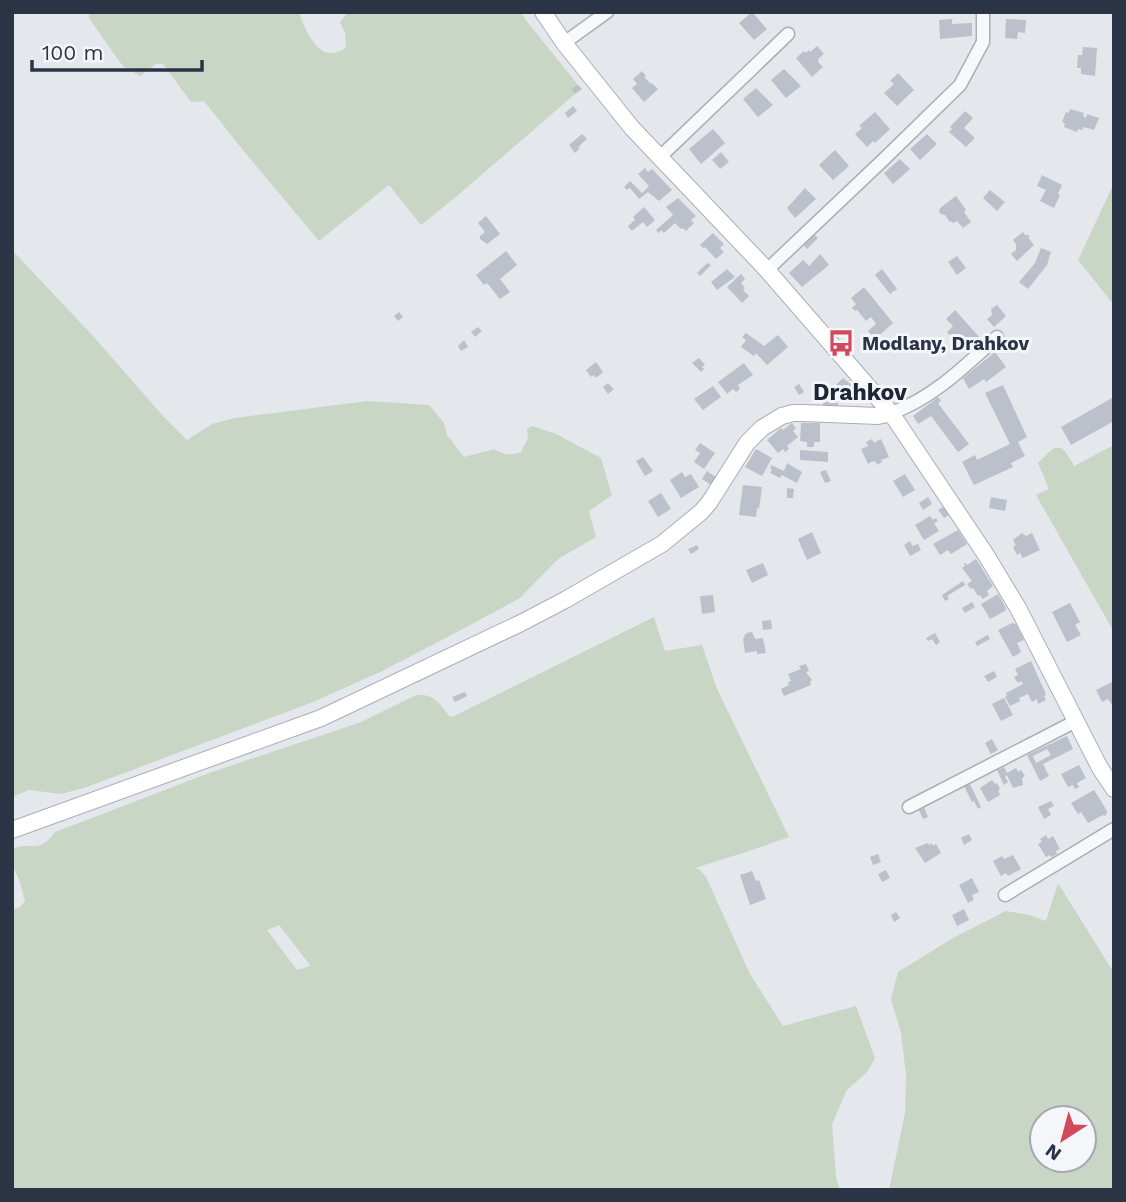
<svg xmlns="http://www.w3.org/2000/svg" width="1126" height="1202" viewBox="0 0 1126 1202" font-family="'Work Sans',sans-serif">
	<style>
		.green { fill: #c9d6c5; fill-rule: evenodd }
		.building { fill: #bbc0ca; fill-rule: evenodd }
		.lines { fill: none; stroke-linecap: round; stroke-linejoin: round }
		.street-casing { stroke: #a9aeb7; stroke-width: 15 }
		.secondary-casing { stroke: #a9aeb7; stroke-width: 18 }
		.street { stroke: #f7f8fa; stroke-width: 12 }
		.secondary { stroke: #fff; stroke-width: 16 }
		.labels { text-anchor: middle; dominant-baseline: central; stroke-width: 6; stroke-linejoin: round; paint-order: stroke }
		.poi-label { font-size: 19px; font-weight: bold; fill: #2b3445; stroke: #f4f6f9; text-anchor: start }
		.quarter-label { font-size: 23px; font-weight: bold; fill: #1d2536; stroke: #f4f6f9 }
	</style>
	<rect width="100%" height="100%" fill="#e4e7ec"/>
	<path class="green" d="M89,12H299C305,32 322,68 346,47L345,33L340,22L348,12H521L525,19L578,85L572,90L575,94L457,196L421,225L389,185L319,241L242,149L204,101L191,102L163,64H156L140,76L124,67L119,61L89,18Z
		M1114,183V305L1078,260Z
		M12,250L93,336L164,417L187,440L212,424L234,418L368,401L429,405L444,423L447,435L464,457L494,449C504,455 510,456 521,452L528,438L527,429L532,426L556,434L601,458L612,495L589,511L596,537L558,559L520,598L442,640L380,672L313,702L87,787L61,794L29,790L12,797Z
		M1114,445V632L1036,495L1049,489L1038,463C1057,444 1060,440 1074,466Z
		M654,617L665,651L702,645L717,689L789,837L746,852L695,868L700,870L706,877L750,974L783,1026L856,1006L875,1058L867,1072L847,1090L832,1124L836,1177L840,1190H12V910L20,907L25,901L19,879L12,865V849C32,840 37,856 55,832L212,772L361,722L416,695C432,693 440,703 449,716L452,717ZM279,925L310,965V966L297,970L267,930Z
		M1058,883L1114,973V1190H889L905,1113L906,1075L901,1033L891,999L898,972L953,938L1006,911L1029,915L1046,921ZM1084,1118V1160H1042V1118Z"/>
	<path class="building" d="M752,12L767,29L754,40L739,23Z
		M952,19V24L972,23V36L940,39L939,20Z
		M1006,19L1026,20L1025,33L1018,32L1017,39L1005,38Z
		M817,46L824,54L819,58L818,62L823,67L812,77L796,58L804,51L806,53L809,50L810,52Z
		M1083,47L1097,48L1095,76L1081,74V68H1077L1078,55H1082Z
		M784,69L801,86L786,98L771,80Z
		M642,71L646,76L644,77L651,84L652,83L658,89L644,102L632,88L637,84L633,79Z
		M898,73L914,90L897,106L884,93L894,84L890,81Z
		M578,85L582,89L575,94L571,89Z
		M756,88L773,105L758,117L743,99Z
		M573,106L577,111L568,118L565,113Z
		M1070,109L1084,113L1083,116L1086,118L1087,114L1099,118L1094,130L1084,127L1082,130L1078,129L1077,132L1064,127L1065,123L1062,122L1066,112L1069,113Z
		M965,111L973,118L964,128L975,138L966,147L949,132L952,129L950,127Z
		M875,112L890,129L875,143L873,141L867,147L855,134L862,128L859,126Z
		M713,129L725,143L701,164L689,149Z
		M582,134L587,139L578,147L580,148L575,153L569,145Z
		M927,134L937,144L920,160L910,149Z
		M835,150L849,166L833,180L819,165Z
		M721,152L729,162L720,169L712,160Z
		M900,159L910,169L893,184L884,173Z
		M645,168L648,172L652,169L672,190L659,201L648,192L639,199L630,188L627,190L624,187L630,181L642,193L649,186L638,174Z
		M1042,175L1062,185L1058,194L1060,195L1054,208L1040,201L1046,190L1037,186Z
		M805,188L816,199L795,218L787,208Z
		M990,190L1005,202L997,211L983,198Z
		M956,196L966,210L964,212L971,222L963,228L957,221L953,223L951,221L950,222L945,215L941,214L939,212L940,208Z
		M678,198L696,216L691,220L694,223L686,231L683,228L681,229L675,223L664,233L661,230L659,233L656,230L673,215L666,207Z
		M644,207L655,220L647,227L643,222L632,231L628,226L635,220L633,217Z
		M486,216L500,234L487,244L480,239V236L485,232L478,223Z
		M1023,232L1025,235H1029V239L1034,245L1017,261L1011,254L1016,250V244L1013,240Z
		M713,233L724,244L720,248L724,252L716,259L705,247L704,249L700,245Z
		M813,233L818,238L807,249L802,243Z
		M1041,248L1051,252L1047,265L1028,289L1019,282L1035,263Z
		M506,251L517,265L500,279L510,292L500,299L487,283L484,285L476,275Z
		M820,254L829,265L802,287L789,273L803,260L809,266Z
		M957,256L966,268L957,275L948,262Z
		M707,263L711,265L700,276L697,273Z
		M727,269L735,277L717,290L711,282Z
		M882,269L897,289L890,294L875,275Z
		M741,274L745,279L741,283L745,288L743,290L749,296L742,303L727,287Z
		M864,287L893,323L875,339L868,331L876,324L871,317L866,321L857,310L855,311L852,308L856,304L851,298Z
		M997,305L1006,316L994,327L987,319L992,315L991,309Z
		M955,310L981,339L966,353L947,332L953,326L946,319Z
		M399,312L403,317L398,321L394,316Z
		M478,327L482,331L475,337L471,332Z
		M746,333L764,346L778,335L788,347L767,365L756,353L754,356L741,347L746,340L742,337Z
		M464,340L468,347L461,351L458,346Z
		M995,352L1006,367L986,382L984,379L969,389L963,378Z
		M699,358L705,365L702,367L704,369L701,372L692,363Z
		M596,362L603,372L596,378L594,375L591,377L586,370Z
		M744,363L753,375L738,385L740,389L736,392L733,389L727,394L718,382Z
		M843,378L857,389L844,402L835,394L831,398L827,394Z
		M608,383L614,389L608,394L603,387Z
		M799,384L804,392L799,395L794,387Z
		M1003,385L1027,437L1018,442L1025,456L1011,463L1013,467L974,485L962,462L975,455L977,460L1010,444L985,393Z
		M713,386L721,397L703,410L694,399Z
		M938,397L941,401L938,403L940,406L969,444L958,452L931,416L918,424L913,416Z
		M1112,398L1114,401V421L1071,445L1061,427Z
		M823,401L838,402V406L823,405Z
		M792,423L796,428L793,431L798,437L787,446L789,449L785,452L783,449L778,453L767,440L781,428L783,430Z
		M801,423H820V442H814V447H807V442L800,441Z
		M872,439L874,443L881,439L889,457L881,460L882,462L877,465L876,462L873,461L868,464L861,449L868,446L866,442Z
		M700,443L715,453L704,469L694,462L700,453L695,450Z
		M756,449L772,458L762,476L745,467Z
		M800,450L828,452V462L800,460Z
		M643,457L653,471L645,476L636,461Z
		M787,463L802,472L797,483L782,475L780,478L770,473L772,470L770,468L771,465L784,471Z
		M826,470L831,481L825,483L820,472Z
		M707,471L716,477L711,485L702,479Z
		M682,472L685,477L691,474L699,487L681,498L670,480Z
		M905,474L915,490L903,497L893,481Z
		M743,485L762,487L759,509L757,508L756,517L739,515Z
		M787,488L794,489L793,498H787Z
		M661,493L671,509L658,517L648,501Z
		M928,497L932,504L923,510L919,503Z
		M991,497L1007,500L1005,511L989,508Z
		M943,507L949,515L944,518L938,510Z
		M930,516L933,520L936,518L938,521L934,523L939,531L924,540L915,525Z
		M958,530L967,544L951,554L948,550L940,555L933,544Z
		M812,532L821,553L807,560L798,539Z
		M1022,533L1026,536L1032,533L1040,550L1023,558L1020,553L1017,555L1013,547L1016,545L1013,540Z
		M910,541L912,546L918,544L921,550L910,556L904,545Z
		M697,545L699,549L691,554L688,549Z
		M976,559L993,586L987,591L989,595L983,599L980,595L978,596L973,588L971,589L967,584L972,581L962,568L965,566L964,564L966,563L967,565Z
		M763,563L768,575L752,583L746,570Z
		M963,581L965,585L947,596L949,599L945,601L942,595Z
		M998,594L1006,608L1005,611L990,619L981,604Z
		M713,595L715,612L702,614L700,596Z
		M972,602L975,607L965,613L962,608Z
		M1070,603L1080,622L1075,625L1081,635L1067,642L1052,612Z
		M771,620L772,629L763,630L762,621Z
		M1012,623L1016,624L1024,640L1017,643L1021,652L1013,657L998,630Z
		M752,632L755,639L763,638L766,653L757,654V651L745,653L743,638L745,637L744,635L747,634L746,633Z
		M935,633L940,642L936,645L932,639L928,641L926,638Z
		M988,635L990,639L977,646L975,642Z
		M1031,661L1046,694L1044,696L1046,700L1038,704L1037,699L1032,702L1028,694L1019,698L1020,701L1010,706L1005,697L1007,696L1006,693L1023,684L1021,681L1018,683L1014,677L1018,675L1015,669Z
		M806,664L809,671L806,672L812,680L810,682L811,685L784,696L781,689L789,685L788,682L791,681L788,674L801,669L799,666Z
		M994,671L997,677L988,682L984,676Z
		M1112,682L1114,685V704L1112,705L1108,699L1102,702L1096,690Z
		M465,692L467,696L455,702L452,697Z
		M1004,698L1013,715L1001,721L992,704Z
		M1067,736L1073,749L1043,764L1049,776L1040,781L1027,755ZM1047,749L1051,755L1036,763L1033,756Z
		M992,739L998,750L991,754L985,743Z
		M1079,765L1086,778L1077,783L1079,787L1075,789L1073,785L1068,787L1061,774Z
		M1004,767L1007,773L1016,768L1018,772L1021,770L1025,776L1022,778L1023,785L1013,788L1007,775L1005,777L1008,782L1004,785L997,770Z
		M992,780L995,784L997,783L1000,789L998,790L1000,795L988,802L980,788Z
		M970,784L981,807L978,809L974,801L972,802L964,786Z
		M1094,790L1107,811L1106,816L1103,815L1088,823L1081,812L1078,814L1071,803Z
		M1051,801L1054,806L1048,809L1051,815L1044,819L1038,807Z
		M924,807L928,817L923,819L919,810Z
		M969,834L972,840L964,845L961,838Z
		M1046,835L1048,839L1053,836L1060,849L1056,851L1057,854L1052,857L1050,855L1046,857L1038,844L1042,842L1040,839Z
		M928,843L929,845L932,843L933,846L936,844L941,853L925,863L915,848Z
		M878,854L881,862L873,865L870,857Z
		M1013,855L1021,869L1008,876L1006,873L1001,876L993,861L1002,856L1004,859Z
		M886,870L890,878L882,882L878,874Z
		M752,871L756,881L759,880L766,899L750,905L740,875Z
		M972,878L979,892L972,895L974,900L968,903L959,885Z
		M964,909L969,920L957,926L952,915Z
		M896,912L900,918L894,922L891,915Z"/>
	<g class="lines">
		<defs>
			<path id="street" d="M564,43L607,12
				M659,158L788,34
				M767,270L882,161L960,85L983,42V12
				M891,413C932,399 965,366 997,337
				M909,807L1076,721
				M1005,895L1114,829"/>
			<path id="secondary" d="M543,12L564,43L632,128L767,270L891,413L986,555L1018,608L1100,768L1114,789
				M12,830L321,718L521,623L565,600L662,544L701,512L709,503L747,443L762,428L782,416L793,413H803L878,416L891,413"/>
		</defs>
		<use href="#street" class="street-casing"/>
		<use href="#secondary" class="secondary-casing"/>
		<use href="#street" class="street"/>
		<use href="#secondary" class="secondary"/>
	</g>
	<defs>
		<symbol id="bus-bare" viewBox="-9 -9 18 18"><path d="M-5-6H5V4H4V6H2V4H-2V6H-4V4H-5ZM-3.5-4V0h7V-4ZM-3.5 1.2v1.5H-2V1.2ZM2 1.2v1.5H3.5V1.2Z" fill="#d1495b" stroke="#f4f6f9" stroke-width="2.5" paint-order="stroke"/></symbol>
	</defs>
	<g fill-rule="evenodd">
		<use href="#bus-bare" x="822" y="324" width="38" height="38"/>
	</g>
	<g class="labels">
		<g class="poi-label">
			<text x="862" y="343">Modlany, Drahkov</text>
		</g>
		<g class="quarter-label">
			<text x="860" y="392">Drahkov</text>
		</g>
	</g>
	<rect width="1126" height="1202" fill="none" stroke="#2b3445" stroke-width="28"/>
	<g transform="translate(1063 1139) rotate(216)"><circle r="33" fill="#f4f6f9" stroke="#a4a8b1" stroke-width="2"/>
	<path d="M0-5L12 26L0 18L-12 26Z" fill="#d1495b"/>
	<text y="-10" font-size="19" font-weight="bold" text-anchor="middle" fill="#2b3445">N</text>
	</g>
	<path d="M32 60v10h170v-10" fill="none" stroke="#2b3445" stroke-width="3.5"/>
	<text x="42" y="60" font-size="21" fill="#2b3445" stroke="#f4f6f9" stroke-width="5" paint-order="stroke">100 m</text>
</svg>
